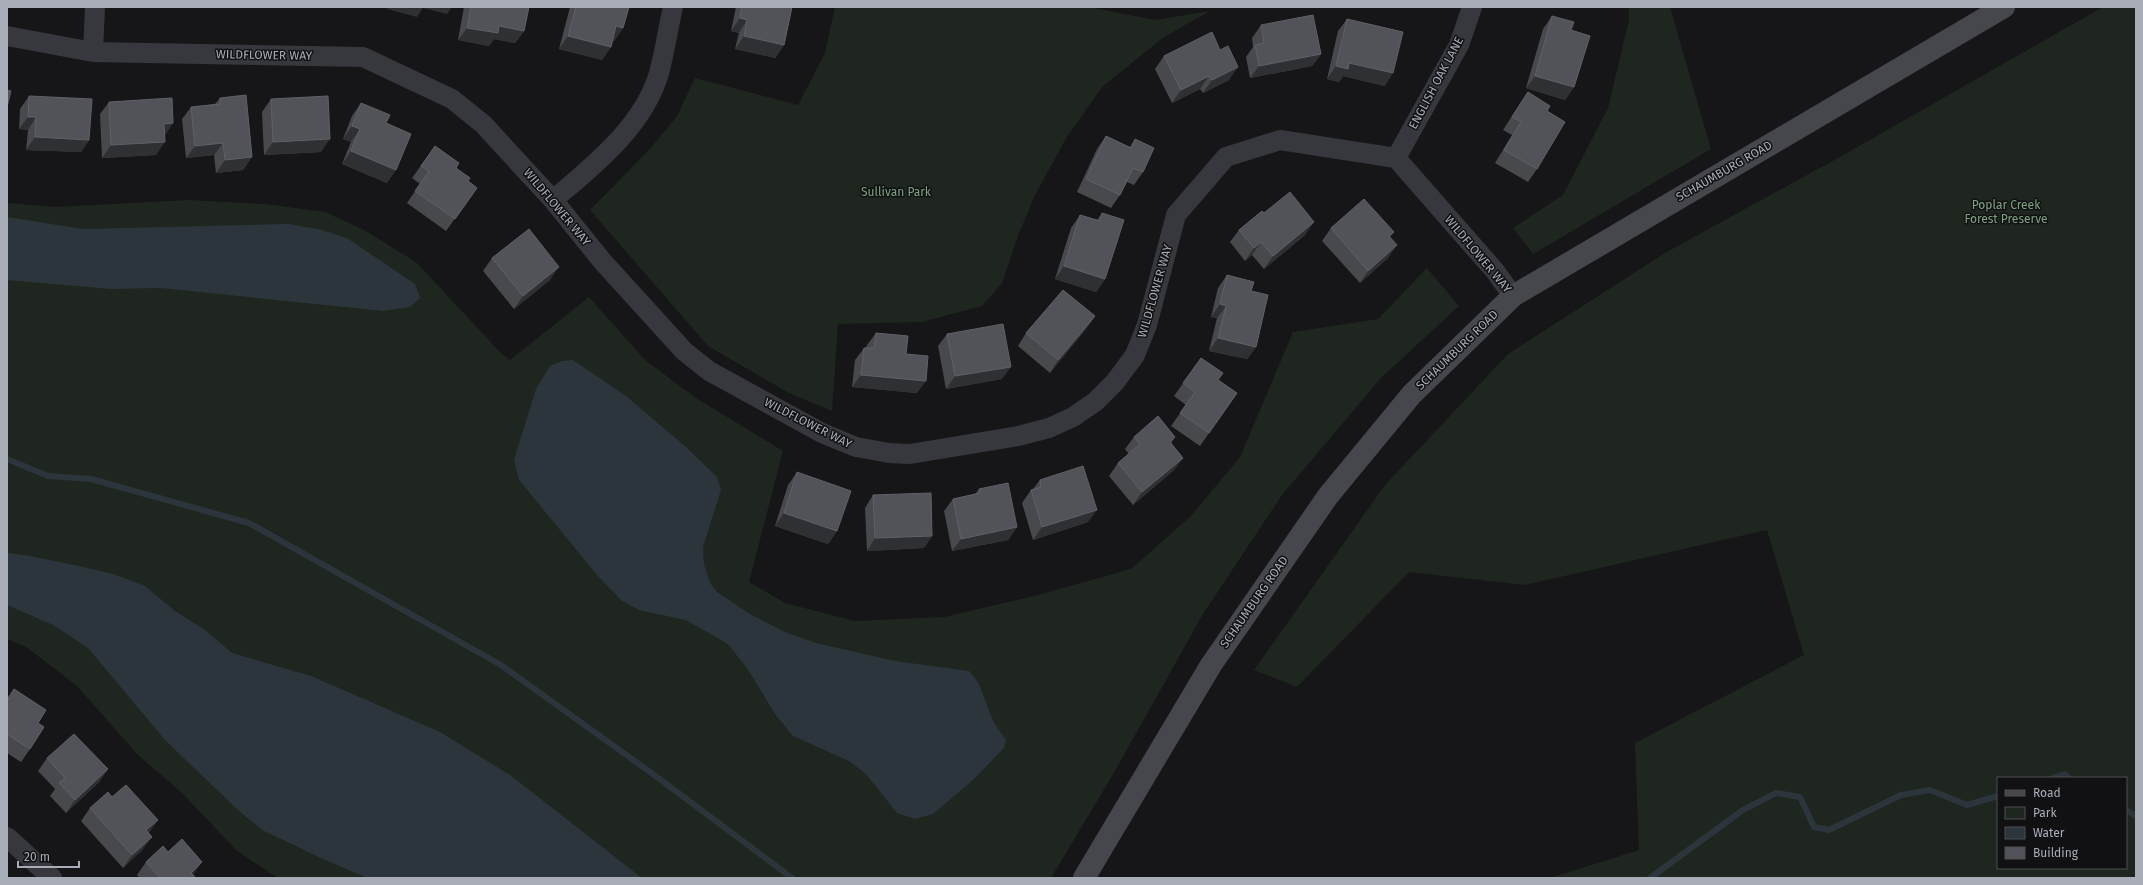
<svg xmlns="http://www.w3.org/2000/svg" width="2143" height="885" viewBox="0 0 2143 885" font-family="'Fira Sans',sans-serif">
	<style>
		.green { fill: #1e261f; fill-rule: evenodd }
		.water { fill: #2c353c }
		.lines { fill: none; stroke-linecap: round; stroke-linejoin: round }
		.stream { stroke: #2c353c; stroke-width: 6 }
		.street { stroke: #37383d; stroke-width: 20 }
		.secondary { stroke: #45474d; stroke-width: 22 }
		.wall { fill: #47494d }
		.shaded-wall { fill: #2f3033 }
		.building { fill: #525359; stroke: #5f6168 }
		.labels { text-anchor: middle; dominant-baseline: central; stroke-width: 3; stroke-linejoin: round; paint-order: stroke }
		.street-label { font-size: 12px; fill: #a8adb8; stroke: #111113 }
		.park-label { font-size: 12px; fill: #7fa381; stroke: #111113 }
	</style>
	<rect width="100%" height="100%" fill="#161618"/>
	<path class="green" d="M835,7H1089L1155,20L1210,11L1164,37L1102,87L1065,140L1035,195L1018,236L1002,283L982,306L922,322L838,324L832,411L789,393L708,346L590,210L650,149L677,116L695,78L798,105L825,53Z
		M1629,7H1670L1711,149L1533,254L1513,228L1563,195L1608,108L1629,20Z
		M2103,7H2136V878H1550L1639,850L1635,743L1804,655L1767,530L1525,585L1409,572L1297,687L1254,670L1385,485L1508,354L1665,253L1838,158ZM1998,778H2126V868H1998Z
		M189,200L266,204L325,212L364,230L416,262L501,353L510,360L589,297L645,360L696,398L783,451L749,582L785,603L855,621L944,617L1038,595L1131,569L1191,516L1240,457L1293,332L1378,319L1427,268L1459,306L1381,378L1282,495L1203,614L1115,771L1051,878H278L237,851L181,792L138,755L77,686L26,647L7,639V203L54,207Z"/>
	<path class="water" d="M7,217L83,229L289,224L322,230L347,238L415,284L420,298L410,307L383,311L161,288L111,289L7,280Z
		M573,360L626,396L686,447L717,477L721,490L703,547L704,564L710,583L717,592L750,614L785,632L816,643L895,661L969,671L978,682L994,723L1006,740L1004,748L973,780L933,814L915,819L897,813L866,774L849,761L793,736L775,714L749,671L728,644L686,620L639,610L621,600L598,576L519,480L514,460L536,389L550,366L562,361Z
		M7,553L25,555L79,566L113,574L145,586L175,611L205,630L232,653L311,676L440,732L510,775L642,878H367L321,858L262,830L238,810L165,740L88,648L53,625L7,605Z"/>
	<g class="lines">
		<path class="stream" d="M7,459L48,476L91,479L249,523L501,665L657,777L792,878
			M2052,778L2065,774L2069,778
			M2126,810L2136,816
			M1650,878L1743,810L1776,793L1800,797L1814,827L1829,830L1901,795L1930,790L1967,805L1998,796"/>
		<path class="street" d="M7,36L93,52L363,57L452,99L483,124L553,200L603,262L684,351L709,371L822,433L856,447L889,453L910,454L1018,436L1049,428L1073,417L1095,402L1115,382L1135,355L1147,325L1176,215L1226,157L1280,140L1396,158L1495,271L1513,296
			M93,52L95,7
			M1396,158L1459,45L1472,7
			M553,200C593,166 644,126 659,73C665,51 668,29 673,7
			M7,837L52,878"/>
		<path class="secondary" d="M1084,878L1211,665L1328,496L1412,394L1513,296L2004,7"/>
	</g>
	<path class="wall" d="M464,7H529L524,31L515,43L494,39L489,46L458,40Z
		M570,7H629L623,28L614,41H612L611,47L602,60L559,49Z
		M736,7H792L784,45L775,58L735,49L739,33L731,31Z
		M1552,16L1571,30L1574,87L1565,100L1526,88L1543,29Z
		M1347,19L1385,86L1343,76L1339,82L1327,79L1338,31Z
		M1261,25L1321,54L1312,66L1250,78L1246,57L1253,47L1252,38Z
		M1220,50L1229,80L1203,93L1200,89L1172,103L1155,69L1164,56Z
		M1528,92L1547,111L1537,169L1528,182L1495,163L1512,135L1503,130L1519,105Z
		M29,96L89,140L81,152L26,150L28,130L19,129L20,109Z
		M220,98L252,157L243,170L216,173L214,155L186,158L182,119L191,107L215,104Z
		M271,99L321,152L264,155L262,112Z
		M109,102L173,123L165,135L156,155L102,158L100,114Z
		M361,103L386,123L387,183L342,164L351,142L343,139L352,116Z
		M1106,136L1130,147L1135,139L1143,172L1134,185L1127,182L1120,195L1111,208L1077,192L1097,149Z
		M435,146L456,168L468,181L477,188L446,231L407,203L420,184L412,178Z
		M1102,213L1105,279L1096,292L1055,279L1071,228L1080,215L1097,220Z
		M1264,213L1305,235L1264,269L1252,255L1245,261L1230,242L1239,230Z
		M1331,228L1394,232L1390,237L1388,258L1360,283L1322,241Z
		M492,258L550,280L514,309L483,271Z
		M1227,275L1251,291L1256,347L1247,359L1209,351L1217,318L1211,317L1218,288Z
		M1095,316L1086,329L1050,373L1018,346L1026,333Z
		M876,333L906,354L917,393L852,387L855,360L864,348H866L867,345Z
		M947,334L1002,379L946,389L938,346Z
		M1201,358L1218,380L1237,393L1200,446L1171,426L1186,405L1174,396Z
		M1134,437H1175L1171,443L1183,458L1174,470L1133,505L1109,476L1118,463L1129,454L1125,449Z
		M797,472L837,531L828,544L775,526L788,485Z
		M1040,480L1088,522L1033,540L1022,503L1031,490L1033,489Z
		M979,489L1017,527L1008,540L952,551L944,511L953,499L975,494Z
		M873,495L932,536L924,548L867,551L865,508Z
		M14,689L38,723L30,749L21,762L7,753V699Z
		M47,758L108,769L99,782L66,813L50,796L55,789L38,771Z
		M112,797L149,833L143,849L123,868L81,821L90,808Z
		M168,852L193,875L196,878H140L137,875L146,862Z"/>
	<path class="shaded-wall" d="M389,7H452L447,14L423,8L417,17L387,9Z
		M740,18L747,20L739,33L731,31Z
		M499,26L524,31L515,43L494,39L489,46L458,40L467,28Z
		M616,26L623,28L614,41L607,39Z
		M568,36L611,47L602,60L559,49Z
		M744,36L784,45L775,58L735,49Z
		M1321,54L1312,66L1250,78L1259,66Z
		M1349,63L1393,73L1385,86L1343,76L1339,82L1327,79L1336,66Z
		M1238,67L1229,80L1203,93L1212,80Z
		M1209,76L1200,89L1172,103L1181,90Z
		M1535,76L1574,87L1565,100L1526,88Z
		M28,117H36L28,130L19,129Z
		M173,123L164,136V124Z
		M352,126L360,129L351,142L343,139Z
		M35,137L89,140L81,152L26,150Z
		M330,139L321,152L264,155L273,142Z
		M165,142L156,155L102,158L111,145Z
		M223,143L214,155L186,158L195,146Z
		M351,151L396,170L387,183L342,164Z
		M252,157L243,170L216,173L225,160Z
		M1314,222L1305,235L1264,269L1273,256Z
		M1261,242L1252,255L1245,261L1254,248Z
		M1397,245L1388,258L1360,283L1368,271Z
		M1064,266L1105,279L1096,292L1055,279Z
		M559,267L550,280L514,309L523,296Z
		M1220,304L1226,306L1217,318L1211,317Z
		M1095,316L1086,329L1050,373L1058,360Z
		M1218,338L1256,347L1247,359L1209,351Z
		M1011,367L1002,379L946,389L955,376Z
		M861,375L926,381L917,393L852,387Z
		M1183,458L1174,470L1133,505L1142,492Z
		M1097,510L1088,522L1033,540L1042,527Z
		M784,513L837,531L828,544L775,526Z
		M1017,527L1008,540L952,551L961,539Z
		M932,536L924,548L867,551L875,538Z
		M108,769L99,782L66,813L75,800Z
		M158,820L149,833L137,843L146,830Z
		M152,837L143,849L123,868L132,855Z
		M202,862L193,875L190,878L191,873Z"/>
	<path class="building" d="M471,7H529L524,31L499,26L498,33L467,28Z
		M576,7H629L623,28L616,26L611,47L568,36Z
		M742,7H792L784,45L744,36L747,20L740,18Z
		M1313,15L1321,54L1259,66L1255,45L1264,43L1261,25Z
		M1552,16L1574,22L1571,30L1590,36L1574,87L1535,76Z
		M1347,19L1403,32L1393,73L1349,63L1348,69L1336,66Z
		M1212,32L1220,50L1228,46L1238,67L1212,80L1209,76L1181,90L1164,56Z
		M7,90L11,91L7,107Z
		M1528,92L1550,106L1547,111L1565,122L1537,169L1504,150L1521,122L1512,117Z
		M246,95L252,157L225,160L223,143L195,146L191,107L220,104V98Z
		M29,96L92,99L89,140L35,137L36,117H28Z
		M328,96L330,139L273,142L271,99Z
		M172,98L173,123L164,124L165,142L111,145L109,102Z
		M361,103L390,115L386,123L411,134L396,170L351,151L360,129L352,126Z
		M1106,136L1131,148L1135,139L1154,148L1143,172L1133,168L1120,195L1086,179Z
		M435,146L459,163L456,168L470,178L468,181L477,188L455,219L415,191L429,171L421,166Z
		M1290,192L1314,222L1273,256L1261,242L1254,248L1239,230L1262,211L1264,213Z
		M1364,199L1394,232L1389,236L1397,245L1368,271L1331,228Z
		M1102,213L1124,220L1105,279L1064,266L1080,215L1100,221Z
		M529,229L559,267L523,296L492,258Z
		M1227,275L1254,282L1251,291L1268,295L1256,347L1218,338L1226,306L1220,304Z
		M1063,290L1095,316L1058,360L1026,333Z
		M1003,324L1011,367L955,376L947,334Z
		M876,333L908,336L906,354L928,356L926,381L861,375L864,348H874Z
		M1201,358L1223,373L1218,380L1237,393L1209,433L1180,413L1195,392L1183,383Z
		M1158,416L1175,437L1170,442L1183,458L1142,492L1118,463L1140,444L1134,437Z
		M1083,466L1097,510L1042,527L1031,490L1041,487L1040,480Z
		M797,472L851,491L837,531L784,513Z
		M1008,483L1017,527L961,539L953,499L980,493L979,489Z
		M931,493L932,536L875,538L873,495Z
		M14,689L46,710L38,723L44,727L30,749L7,734V700Z
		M74,734L108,769L75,800L59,783L65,778L47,758Z
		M126,785L158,820L146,830L152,837L132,855L90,808L108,792L112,797Z
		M182,839L202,862L191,873L196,878H160L146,862L163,846L168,852Z"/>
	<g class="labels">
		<g class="street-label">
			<text transform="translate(264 55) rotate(1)">WILDFLOWER WAY</text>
			<text transform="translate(1436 83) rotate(-62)">ENGLISH OAK LANE</text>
			<text transform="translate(1724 171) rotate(-30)">SCHAUMBURG ROAD</text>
			<text transform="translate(557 207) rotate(50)">WILDFLOWER WAY</text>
			<text transform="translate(1478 254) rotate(50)">WILDFLOWER WAY</text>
			<text transform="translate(1155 291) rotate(-74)">WILDFLOWER WAY</text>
			<text transform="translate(1457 350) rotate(-44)">SCHAUMBURG ROAD</text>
			<text transform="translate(808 423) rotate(27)">WILDFLOWER WAY</text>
			<text transform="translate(1254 602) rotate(-55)">SCHAUMBURG ROAD</text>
		</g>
		<g class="park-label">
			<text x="896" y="192">Sullivan Park</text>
			<text x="2006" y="205">Poplar Creek<tspan x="2006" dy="14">Forest Preserve</tspan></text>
		</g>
	</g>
	<rect width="2143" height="885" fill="none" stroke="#a8adb8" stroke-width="16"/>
	<rect x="1997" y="777" width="130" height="92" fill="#111113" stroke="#4d4f55"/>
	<rect x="2005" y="790" width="20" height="6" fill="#45474d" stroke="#4d4f55"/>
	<text x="2033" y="797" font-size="12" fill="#a8adb8">Road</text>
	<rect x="2005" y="807" width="20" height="12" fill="#1e261f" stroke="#4d4f55"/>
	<text x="2033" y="817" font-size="12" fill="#a8adb8">Park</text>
	<rect x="2005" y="827" width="20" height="12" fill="#2c353c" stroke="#4d4f55"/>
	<text x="2033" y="837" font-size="12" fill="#a8adb8">Water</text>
	<rect x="2005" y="847" width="20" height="12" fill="#525359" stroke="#4d4f55"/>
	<text x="2033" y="857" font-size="12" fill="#a8adb8">Building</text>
	<path d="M18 861v6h61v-6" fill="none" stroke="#a8adb8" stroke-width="2"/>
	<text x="24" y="861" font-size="12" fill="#a8adb8" stroke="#111113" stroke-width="3" paint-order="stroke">20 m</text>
</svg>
